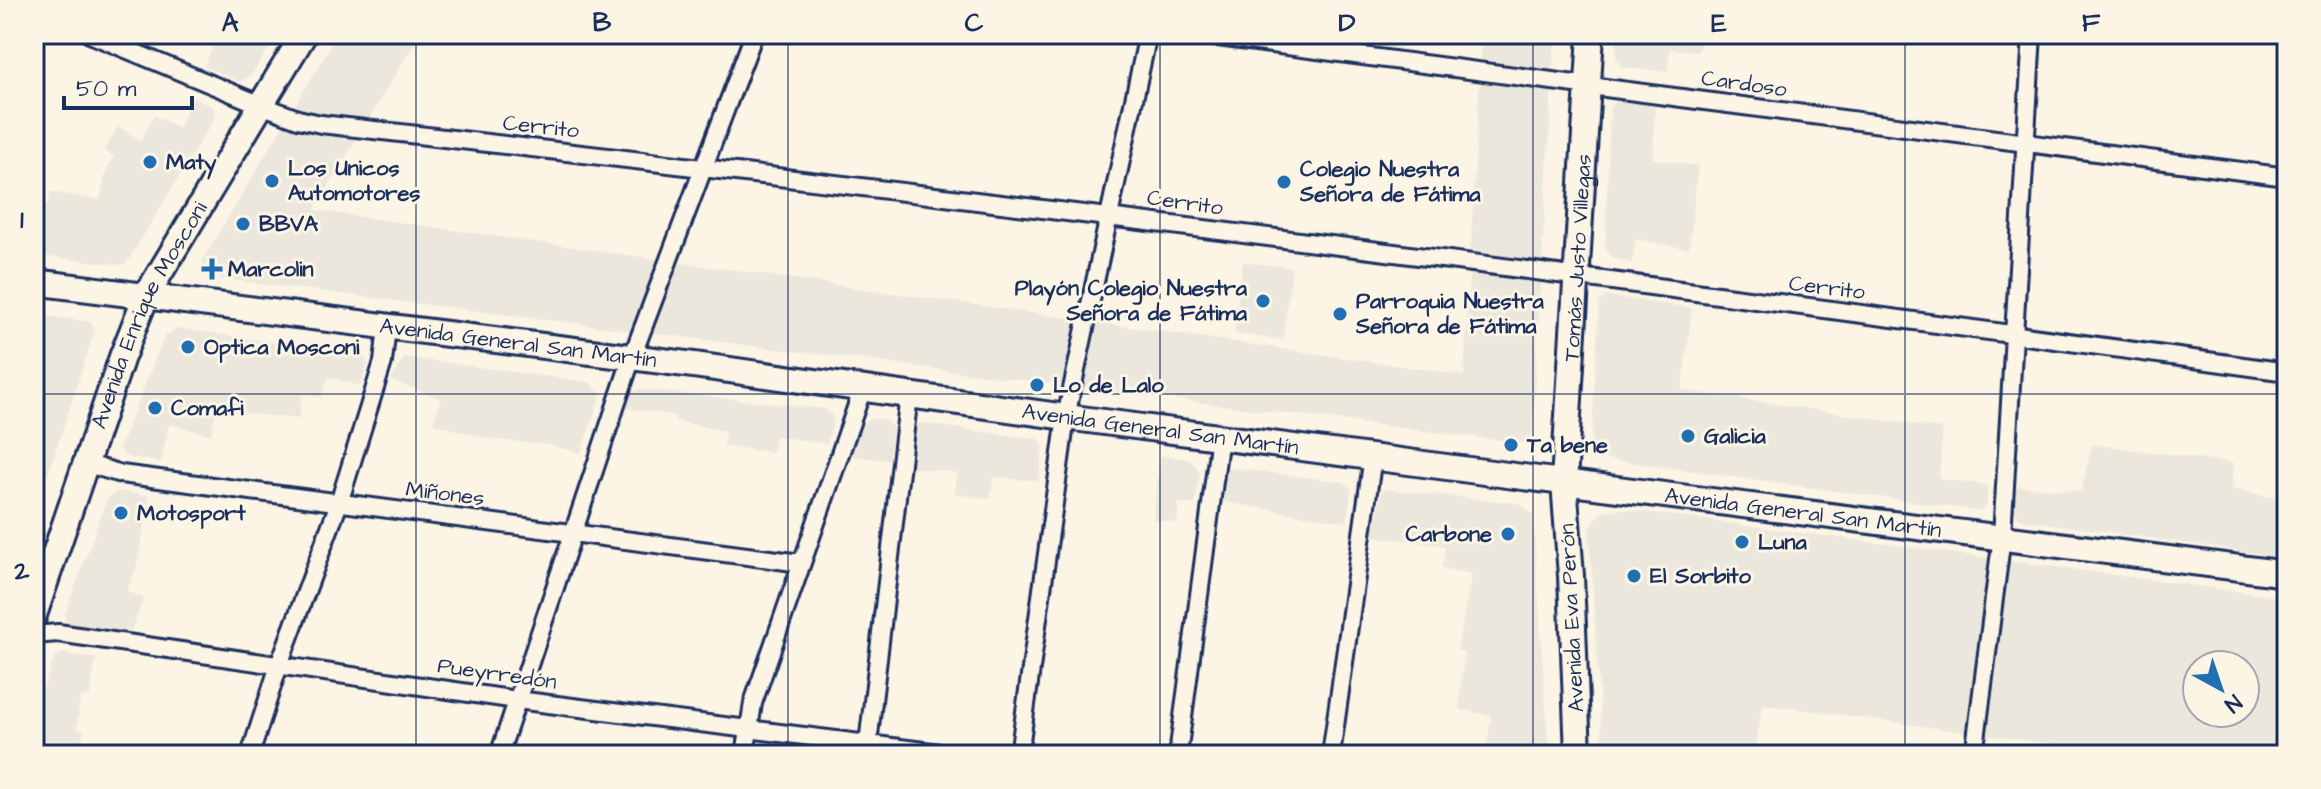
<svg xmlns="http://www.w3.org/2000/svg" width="2321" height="789" viewBox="0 0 2321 789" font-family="'Architects Daughter',sans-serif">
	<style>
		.built { fill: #ece7dc; fill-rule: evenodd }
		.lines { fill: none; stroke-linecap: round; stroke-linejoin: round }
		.street-casing { stroke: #1b2f5e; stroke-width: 22 }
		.secondary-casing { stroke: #1b2f5e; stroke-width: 30 }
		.street { stroke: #fcf5e5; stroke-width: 16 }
		.secondary { stroke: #fcf5e5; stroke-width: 24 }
		.grid { fill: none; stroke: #1b2f5e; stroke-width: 2; stroke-opacity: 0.55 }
		.poi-dot { fill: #1f6fb2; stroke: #fcf5e5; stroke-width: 3 }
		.labels { text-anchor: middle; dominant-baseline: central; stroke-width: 6; stroke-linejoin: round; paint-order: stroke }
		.street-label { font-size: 22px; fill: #1b2f5e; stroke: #fcf5e5 }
		.poi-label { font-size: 22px; font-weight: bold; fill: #1b2f5e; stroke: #fcf5e5; text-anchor: start }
		.neatline { fill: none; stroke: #1b2f5e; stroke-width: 3 }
		.grid-label { font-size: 26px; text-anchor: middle; font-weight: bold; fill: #1b2f5e }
	</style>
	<rect width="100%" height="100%" fill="#fcf5e5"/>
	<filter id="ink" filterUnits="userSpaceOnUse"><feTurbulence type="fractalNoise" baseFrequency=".0125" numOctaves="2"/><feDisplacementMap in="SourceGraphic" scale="16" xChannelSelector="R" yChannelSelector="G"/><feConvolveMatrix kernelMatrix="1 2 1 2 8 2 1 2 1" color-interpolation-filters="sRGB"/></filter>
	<g filter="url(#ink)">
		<path class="built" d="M219,34H278L253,73L240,82L204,66Z
			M338,34H420L314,210L1464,375L1482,34H1555L1532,436L1521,443L208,277L202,261Z
			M1617,34H1701L1699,51L1670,49L1667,72L1622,67L1616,58Z
			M193,97L213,107L215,117L128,261L123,265L34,255V203L48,204L50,192L100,200L107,168L114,157L104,150L118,127L141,140L154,115L178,128Z
			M1619,101L1655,106L1653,159L1698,166L1689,249L1636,239L1632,263L1613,258L1605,249L1610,106Z
			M1243,262L1292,267L1283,340L1234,334Z
			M1607,296L1692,308L1682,390L1943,429L1939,479L1987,485V505L1980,511L1599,458L1591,450L1599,302Z
			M34,314L90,322L95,330L34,517Z
			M177,328L361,355L368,363L360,386L328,377L321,398L302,393L299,419L216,410L211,435L169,424L161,462L128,457L119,449L164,337Z
			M404,357L589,382L601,394L581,453L547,445L488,439L433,423L441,399L391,380Z
			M640,389L826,409L834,418L827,444L775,436L772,452L724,446L725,431L675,421L676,416L626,408L629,394Z
			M870,419H884L893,427L889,460L852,456L859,427Z
			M919,423L1039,439L1043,445L1039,481L994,477L990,499L955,494L957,473L911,467L915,427Z
			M2092,444L2233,463L2231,489L2287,500V552L2274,556L2025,520L2019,517L2012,507L2013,486L2081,491Z
			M1161,456L1190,459L1200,473L1195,505L1179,503L1177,523L1153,520Z
			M1231,468L1345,482L1351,490L1347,522L1223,502L1226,472Z
			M1382,489L1519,503L1533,515L1549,755H1486L1491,716L1459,709L1464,652L1457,650L1472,574L1442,568L1445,546L1373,536Z
			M119,491L150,496L136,569L127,591L144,598L131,631L66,624L65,614L108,497Z
			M1623,509L2287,598V755H2132L1762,704L1755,755H1603L1589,531L1594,520L1604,511ZM2197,665H2245V713H2197Z
			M62,653L96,659L90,696L80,697L77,729L84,731L75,755H34V713L55,657Z"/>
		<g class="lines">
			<defs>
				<path id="street" d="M90,34L261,105L298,119L321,124C977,198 1633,281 2287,372
					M1195,34C1559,80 1923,132 2287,177
					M85,463L121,474L801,563
					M34,635L58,633L517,700L956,755
					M868,744L909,395
					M250,755L279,665L339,503L383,362L387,327
					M499,755L632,357L754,34
					M745,755L753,703L863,388
					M1019,755L1066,417L1148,34
					M1178,755L1220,436
					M1331,755L1373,456
					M1974,755L2002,536L2032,34"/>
				<g id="secondary">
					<path id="s1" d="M34,282L694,365L1066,417L1515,476L2287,574"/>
					<path id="s2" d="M34,615L122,357L146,296L304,34"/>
					<path id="s3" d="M1578,755L1571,576L1564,482L1591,34"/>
				</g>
			</defs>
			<use href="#street" class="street-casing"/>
			<use href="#secondary" class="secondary-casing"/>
			<use href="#street" class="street"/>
			<use href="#secondary" class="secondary"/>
		</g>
	</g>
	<path class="grid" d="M416,34V755M788,34V755M1160,34V755M1533,34V755M1905,34V755M34,394H2287"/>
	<g class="poi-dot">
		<circle cx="150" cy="162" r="8"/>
		<circle cx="272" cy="181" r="8"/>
		<circle cx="1284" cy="182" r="8"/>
		<circle cx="243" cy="224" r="8"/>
		<path d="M208 257h8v8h8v8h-8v8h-8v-8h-8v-8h8z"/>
		<circle cx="1263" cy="301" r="8"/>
		<circle cx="1340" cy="314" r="8"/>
		<circle cx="188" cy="347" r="8"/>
		<circle cx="1037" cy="385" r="8"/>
		<circle cx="155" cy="408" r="8"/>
		<circle cx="1688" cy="436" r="8"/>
		<circle cx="1511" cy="445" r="8"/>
		<circle cx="121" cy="513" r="8"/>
		<circle cx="1508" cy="534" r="8"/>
		<circle cx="1742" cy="542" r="8"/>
		<circle cx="1634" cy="576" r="8"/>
	</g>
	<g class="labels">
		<g class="street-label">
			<text transform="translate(1744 84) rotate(8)">Cardoso</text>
			<text transform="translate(541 127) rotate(6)">Cerrito</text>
			<text transform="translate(1185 203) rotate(8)">Cerrito</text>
			<text stroke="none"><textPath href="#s3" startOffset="498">Tomás Justo Villegas</textPath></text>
			<text transform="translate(1827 288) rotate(7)">Cerrito</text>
			<text stroke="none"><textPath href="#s2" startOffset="322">Avenida Enrique Mosconi</textPath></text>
			<text stroke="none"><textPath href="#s1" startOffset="488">Avenida General San Martín</textPath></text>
			<text stroke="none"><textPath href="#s1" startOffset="1136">Avenida General San Martín</textPath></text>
			<text transform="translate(445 494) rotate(7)">Miñones</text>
			<text stroke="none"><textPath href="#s1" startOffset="1784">Avenida General San Martín</textPath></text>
			<text transform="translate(1572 618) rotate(-93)">Avenida Eva Perón</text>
			<text transform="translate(497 674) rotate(8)">Pueyrredón</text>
		</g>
		<g class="poi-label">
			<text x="166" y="162">Maty</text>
			<text x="288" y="168">Los Unicos<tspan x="288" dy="25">Automotores</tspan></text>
			<text x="1300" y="169">Colegio Nuestra<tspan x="1300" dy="25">Señora de Fátima</tspan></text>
			<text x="259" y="224">BBVA</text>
			<text x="228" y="269">Marcolin</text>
			<text x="1247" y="288" text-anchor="end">Playón Colegio Nuestra<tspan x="1247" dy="25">Señora de Fátima</tspan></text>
			<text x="1356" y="301">Parroquia Nuestra<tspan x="1356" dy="25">Señora de Fátima</tspan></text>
			<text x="204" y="347">Optica Mosconi</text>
			<text x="1053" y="385">Lo de Lalo</text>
			<text x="171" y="408">Comafi</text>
			<text x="1704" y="436">Galicia</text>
			<text x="1527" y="445">Ta bene</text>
			<text x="137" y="513">Motosport</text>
			<text x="1492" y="534" text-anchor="end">Carbone</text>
			<text x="1758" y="542">Luna</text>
			<text x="1650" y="576">El Sorbito</text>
		</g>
	</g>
	<rect width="2321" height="789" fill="none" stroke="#fcf5e5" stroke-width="88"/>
	<g transform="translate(2221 689) rotate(140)"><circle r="38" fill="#fcf5e5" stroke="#a2a6af" stroke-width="2"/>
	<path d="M0-6L14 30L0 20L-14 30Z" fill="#1f6fb2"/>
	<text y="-12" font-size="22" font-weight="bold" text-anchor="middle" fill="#1b2f5e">N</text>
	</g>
	<path d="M64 96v12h128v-12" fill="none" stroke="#1b2f5e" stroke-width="4"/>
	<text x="76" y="96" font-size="24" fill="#1b2f5e" stroke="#fcf5e5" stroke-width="6" paint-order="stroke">50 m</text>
	<rect x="44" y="44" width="2233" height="701" class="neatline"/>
	<g class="grid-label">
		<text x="230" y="31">A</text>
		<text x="602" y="31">B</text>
		<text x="974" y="31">C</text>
		<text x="1347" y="31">D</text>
		<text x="1719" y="31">E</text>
		<text x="2091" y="31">F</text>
		<text x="22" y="228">1</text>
		<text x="22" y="579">2</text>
	</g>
</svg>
